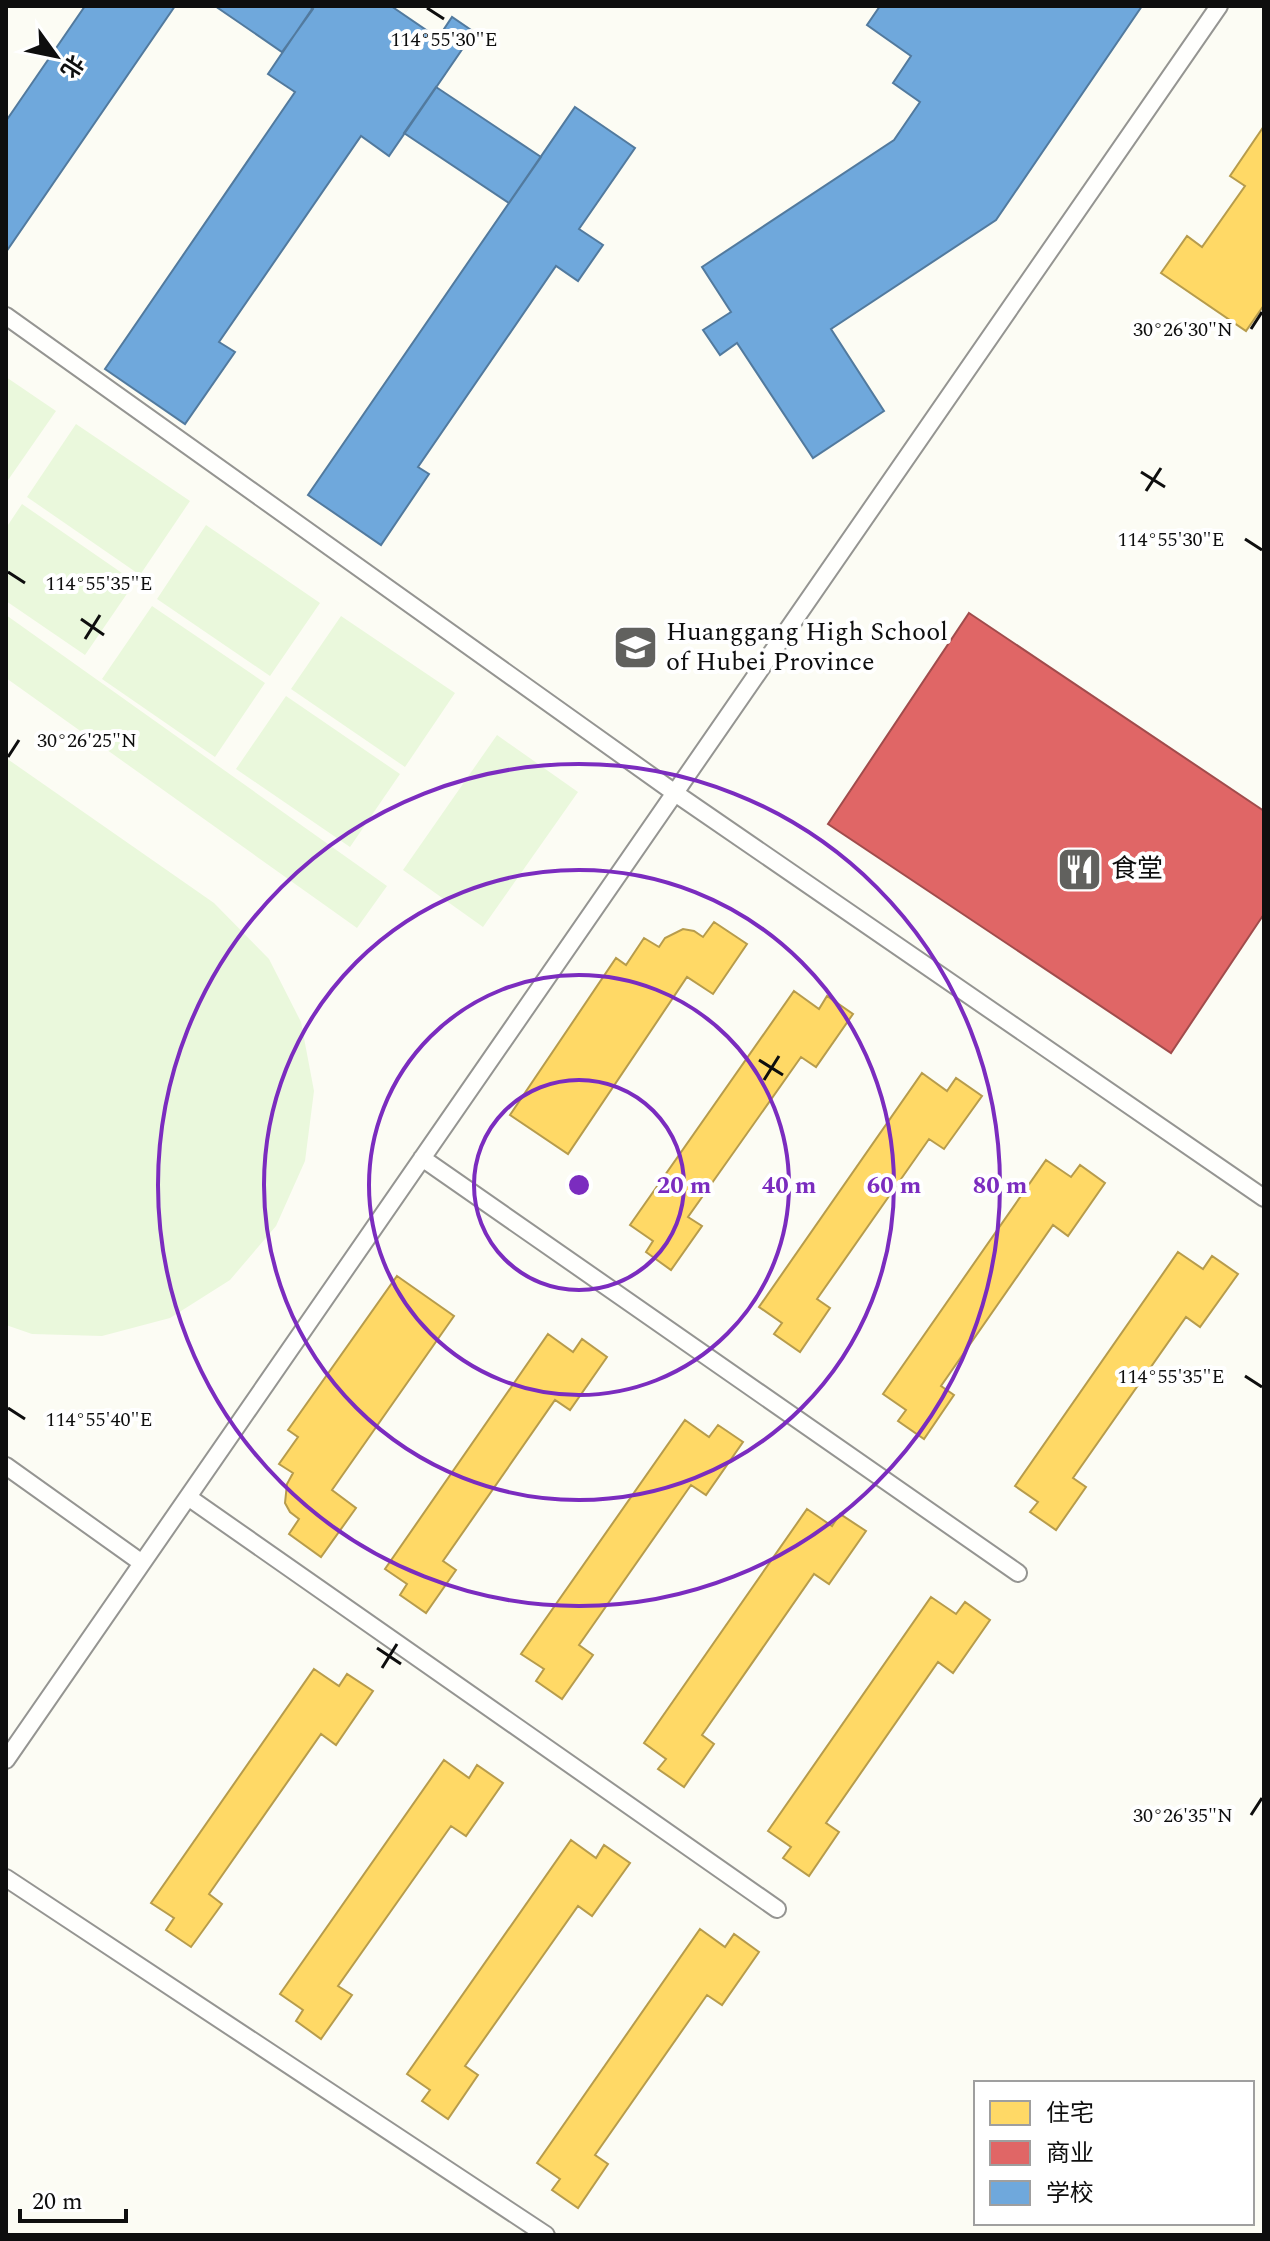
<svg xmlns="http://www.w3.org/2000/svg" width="1270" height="2241" viewBox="0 0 1270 2241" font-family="Spectral,'Noto Sans SC',serif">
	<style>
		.pitch { fill: #eaf8dc }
		.homes { fill: #ffd966; stroke: #b79c4c; stroke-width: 2 }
		.shops { fill: #e06666; stroke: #a14c4c; stroke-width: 2 }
		.schools { fill: #6fa8dc; stroke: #527a9e; stroke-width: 2 }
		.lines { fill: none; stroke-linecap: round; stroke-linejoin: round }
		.lane-casing { stroke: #959592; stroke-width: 20 }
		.lane { stroke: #fffffd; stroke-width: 16 }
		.ticks { fill: none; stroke: #0e0e0e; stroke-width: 3 }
		.ring { fill: none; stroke: #7b2cbf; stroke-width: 4 }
		.labels { text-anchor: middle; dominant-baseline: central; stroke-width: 8; stroke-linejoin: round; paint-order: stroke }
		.poi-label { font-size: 26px; fill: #0e0e0e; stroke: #fff; text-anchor: start }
		.ticks-label { font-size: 20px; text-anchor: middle; fill: #0e0e0e; stroke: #fff; stroke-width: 8; stroke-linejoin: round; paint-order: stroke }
		.centre { fill: #7b2cbf; stroke: #fff; stroke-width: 4 }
		.ring-label { font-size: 24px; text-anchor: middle; font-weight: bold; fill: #7b2cbf; stroke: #fff; stroke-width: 8; stroke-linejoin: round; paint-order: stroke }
	</style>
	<rect width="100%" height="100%" fill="#fcfcf4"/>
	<path class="pitch" d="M6,377L56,411L6,483Z
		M76,424L190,501L140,575L27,497Z
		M22,504L135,582L85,655L6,601V528Z
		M206,525L320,603L270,676L157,599Z
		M152,606L265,683L215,757L102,679Z
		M6,615L387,886L357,928L6,678Z
		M341,616L455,693L405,767L291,689Z
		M286,696L400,774L350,847L236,769Z
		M497,735L578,792L483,927L403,870Z
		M6,758L214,903L269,959L301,1022L314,1091L305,1161L276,1226L230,1280L170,1318L102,1336L32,1334L6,1325Z"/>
	<path class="homes" d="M1264,126V305L1246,331L1161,273L1187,236L1202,247L1245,186L1230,176Z
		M714,922L747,944L713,994L687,977L568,1154L510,1115L616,958L626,965L644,938L659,947L665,938L683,929L694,931L703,937Z
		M794,991L819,1009L827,996L853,1014L816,1067L801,1057L688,1217L702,1226L671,1270L646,1252L653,1241L630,1225Z
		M922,1073L947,1091L956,1078L982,1096L944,1149L929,1139L817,1299L830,1308L800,1352L774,1334L782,1323L759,1307Z
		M1046,1160L1071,1177L1080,1165L1105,1183L1068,1236L1053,1225L941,1386L954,1395L924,1439L898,1421L906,1410L883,1394Z
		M1178,1252L1203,1269L1212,1256L1238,1274L1200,1327L1186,1317L1073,1478L1086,1487L1056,1530L1030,1512L1038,1502L1015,1486Z
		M397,1276L454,1316L332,1490L356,1508L321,1557L289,1534L299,1519L290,1512L285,1503L287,1484L293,1473L279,1464L298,1437L288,1430Z
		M548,1334L573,1352L582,1339L607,1357L570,1410L555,1400L443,1561L456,1570L426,1613L400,1595L407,1584L385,1569Z
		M685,1420L709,1437L718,1425L743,1442L706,1495L691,1485L579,1645L593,1655L562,1699L536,1681L544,1669L521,1654Z
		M807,1509L832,1526L840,1514L866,1531L829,1584L814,1574L702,1735L714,1744L684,1787L658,1769L666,1759L644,1743Z
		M931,1597L956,1614L965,1602L990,1620L953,1673L938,1662L826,1823L839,1832L809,1876L783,1858L791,1847L768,1831Z
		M314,1669L339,1686L347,1674L373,1691L336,1745L321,1734L209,1894L222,1904L191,1947L166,1930L174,1918L151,1903Z
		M444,1760L469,1778L477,1765L503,1783L466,1836L451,1826L338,1986L352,1995L321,2039L296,2021L303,2010L280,1994Z
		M571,1840L596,1858L604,1845L630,1863L592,1916L578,1906L465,2066L478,2075L448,2119L422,2101L430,2090L407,2074Z
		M700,1929L725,1947L734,1934L759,1952L722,2005L707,1995L595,2155L608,2164L578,2208L552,2190L560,2179L537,2163Z"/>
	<path class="shops" d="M969,613L1264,811V914L1171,1053L828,824Z"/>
	<path class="schools" d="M85,6H175L6,252V121Z
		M215,6H309L313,9L282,52Z
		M314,6H391L438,38L452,17L474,32L389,156L361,136L219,342L235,352L185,424L105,369L295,92L268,74Z
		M880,6H1142L996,220L831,329L884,411L813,458L737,343L720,355L703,330L731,312L702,267L894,140L920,102L893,83L911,56L867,25Z
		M436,87L541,157L509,203L404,133Z
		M575,107L635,148L579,229L603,245L578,281L556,266L418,467L429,474L381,545L308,495Z"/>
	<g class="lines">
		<defs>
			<path id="lane" d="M6,316L675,793L1264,1198
				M422,1158L1018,1573
				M6,1466L142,1563
				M188,1497L777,1909
				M6,1760L1219,6
				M6,1878L546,2235"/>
		</defs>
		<use href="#lane" class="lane-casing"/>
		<use href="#lane" class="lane"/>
	</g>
	<path class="ticks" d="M427,8L444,19M1251,329L1262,312M1141,472L1165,487M1146,491L1161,468M1245,539L1262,550M8,572L25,583M81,619L104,635M85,639L100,615M8,757L19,740M759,1060L783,1075M764,1080L779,1056M1245,1376L1262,1387M8,1408L25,1419M377,1648L401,1664M382,1668L397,1644M1251,1815L1262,1798"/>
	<g class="ring">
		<circle cx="579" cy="1185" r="105"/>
		<circle cx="579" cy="1185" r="210"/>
		<circle cx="579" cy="1185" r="315"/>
		<circle cx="579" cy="1185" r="421"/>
	</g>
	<defs>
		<symbol id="school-square" viewBox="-11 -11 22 22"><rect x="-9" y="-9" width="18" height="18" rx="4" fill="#61615e" stroke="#fff"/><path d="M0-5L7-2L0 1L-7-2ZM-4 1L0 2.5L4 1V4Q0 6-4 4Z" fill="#fff"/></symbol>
		<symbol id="restaurant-square" viewBox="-11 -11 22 22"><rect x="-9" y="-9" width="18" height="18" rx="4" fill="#61615e" stroke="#fff"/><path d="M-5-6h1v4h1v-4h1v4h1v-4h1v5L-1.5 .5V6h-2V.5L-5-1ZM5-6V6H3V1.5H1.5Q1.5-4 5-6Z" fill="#fff"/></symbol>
	</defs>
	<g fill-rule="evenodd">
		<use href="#school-square" x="610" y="622" width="51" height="51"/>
		<use href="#restaurant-square" x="1054" y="844" width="51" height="51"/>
	</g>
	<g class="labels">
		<g class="poi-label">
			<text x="666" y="632">Huanggang High School<tspan x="666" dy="30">of Hubei Province</tspan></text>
			<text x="1111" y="869">食堂</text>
		</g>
	</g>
	<g class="ticks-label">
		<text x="444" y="46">114°55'30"E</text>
		<text x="1183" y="336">30°26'30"N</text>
		<text x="1171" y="546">114°55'30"E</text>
		<text x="99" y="590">114°55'35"E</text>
		<text x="87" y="747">30°26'25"N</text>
		<text x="1171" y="1383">114°55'35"E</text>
		<text x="99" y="1426">114°55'40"E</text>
		<text x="1183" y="1822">30°26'35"N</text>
	</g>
	<circle cx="579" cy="1185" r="12" class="centre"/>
	<g class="ring-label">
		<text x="684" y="1193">20 m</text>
		<text x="789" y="1193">40 m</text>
		<text x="894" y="1193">60 m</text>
		<text x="1000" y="1193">80 m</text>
	</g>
	<rect width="1270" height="2241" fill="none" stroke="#0e0e0e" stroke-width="16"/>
	<rect x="974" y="2081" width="280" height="144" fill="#ffffff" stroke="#9f9f9f" stroke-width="2"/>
	<rect x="990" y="2101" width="40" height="24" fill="#ffd966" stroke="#9f9f9f" stroke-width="2"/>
	<text x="1046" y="2121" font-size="24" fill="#0e0e0e">住宅</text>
	<rect x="990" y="2141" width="40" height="24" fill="#e06666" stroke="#9f9f9f" stroke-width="2"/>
	<text x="1046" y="2161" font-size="24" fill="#0e0e0e">商业</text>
	<rect x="990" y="2181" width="40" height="24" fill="#6fa8dc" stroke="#9f9f9f" stroke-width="2"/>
	<text x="1046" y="2201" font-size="24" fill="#0e0e0e">学校</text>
	<g transform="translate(56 56) rotate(123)" stroke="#ffffff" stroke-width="6" paint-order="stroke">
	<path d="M0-6L14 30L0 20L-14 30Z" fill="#0e0e0e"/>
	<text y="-12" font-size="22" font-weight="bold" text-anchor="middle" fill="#0e0e0e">北</text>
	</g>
	<path d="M20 2209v12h106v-12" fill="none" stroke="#0e0e0e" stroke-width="4"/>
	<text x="32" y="2209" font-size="24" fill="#0e0e0e" stroke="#ffffff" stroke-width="6" paint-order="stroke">20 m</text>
</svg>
